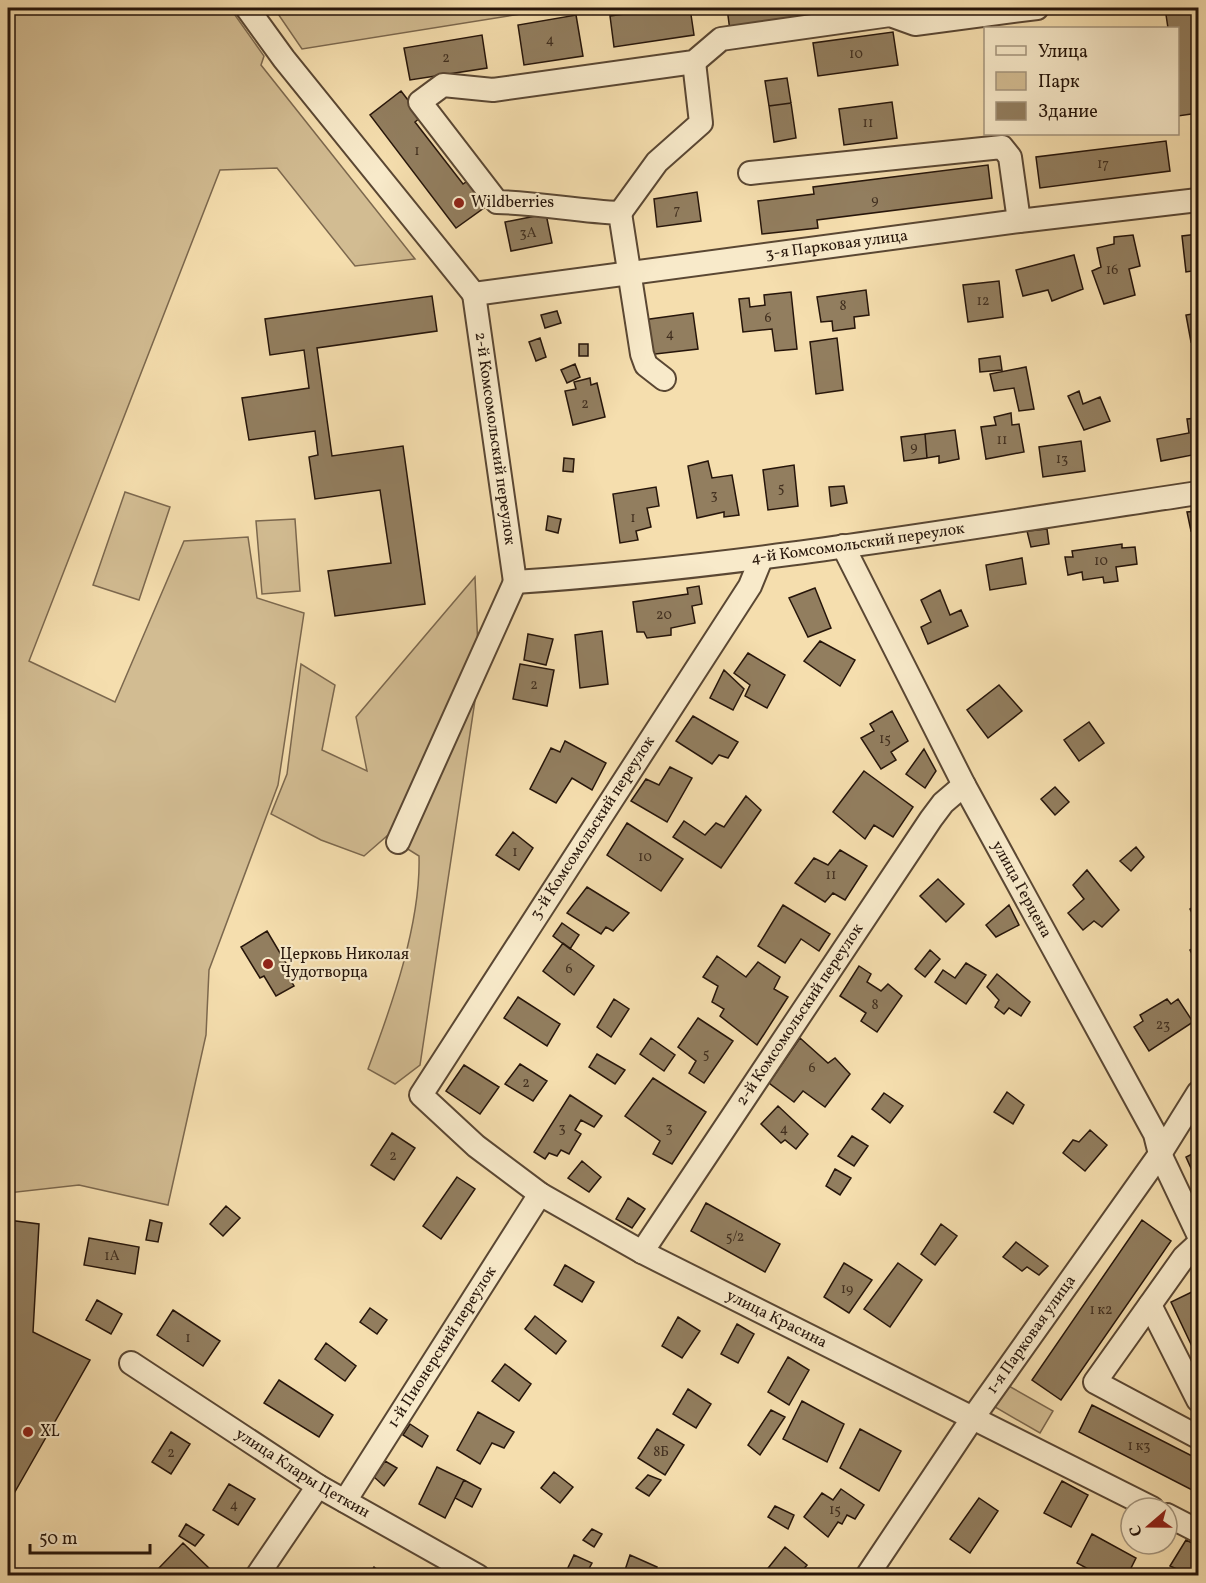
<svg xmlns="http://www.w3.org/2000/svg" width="1206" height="1583" viewBox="0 0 1206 1583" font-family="Vollkorn,serif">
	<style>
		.green { fill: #d2bc92; stroke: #7c684e; stroke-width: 1.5 }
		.building { fill: #927e5f; stroke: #26150a; stroke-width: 1.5 }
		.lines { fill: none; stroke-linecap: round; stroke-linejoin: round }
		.minor-casing { stroke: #5a4733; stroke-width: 26 }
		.minor { stroke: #f8eaca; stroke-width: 22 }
		.poi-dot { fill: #8f2418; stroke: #f8eaca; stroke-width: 2 }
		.labels { text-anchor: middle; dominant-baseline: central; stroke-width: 4.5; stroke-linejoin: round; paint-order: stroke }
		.number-label { font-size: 14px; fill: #412f1f }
		.poi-label { font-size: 16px; fill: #26150a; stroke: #f8eaca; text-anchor: start }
		.street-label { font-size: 16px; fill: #26150a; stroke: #f8eaca }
	</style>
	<rect width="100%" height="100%" fill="#f5deae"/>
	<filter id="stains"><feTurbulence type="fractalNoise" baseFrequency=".00333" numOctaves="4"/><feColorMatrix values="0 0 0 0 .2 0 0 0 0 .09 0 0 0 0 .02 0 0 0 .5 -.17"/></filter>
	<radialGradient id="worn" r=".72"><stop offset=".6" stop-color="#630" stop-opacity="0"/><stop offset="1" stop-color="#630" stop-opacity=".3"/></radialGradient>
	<path class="green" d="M8,8H230L264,56L261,65L415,259L355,266L277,168L220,170L29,661L115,702L184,541L248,537L257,598L304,613L278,785L209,970L206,1035L168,1205L79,1185L8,1193Z
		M274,8H558L302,49Z
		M125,492L170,507L139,600L93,585Z
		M295,519L300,591L262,594L256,521Z
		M475,577L479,674L420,1065L395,1084L368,1069C392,1005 421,923 419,856L387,836L364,856L321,840L271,814L287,774L301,664L335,685L322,750L367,771L356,717Z
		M1007,1385L1053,1411L1040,1433L995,1407Z"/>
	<path class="building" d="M669,8H690L694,35L614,47L610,16Z
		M727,8H807L809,20L730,31Z
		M1165,8H1196L1198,113L1178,116V28H1168Z
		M576,15L583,56L524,65L518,25Z
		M893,32L898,65L818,76L813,43Z
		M482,35L487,68L410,80L404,48Z
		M787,78L791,103L769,106L765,81Z
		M401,91L421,117L415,122L463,184L469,180L488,205L456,228L370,115Z
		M892,102L897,138L844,145L839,109Z
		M791,103L796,138L774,142L769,106Z
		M1166,141L1170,171L1040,188L1036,157Z
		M988,165L992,198L817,220L818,228L762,234L758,201L814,194L813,187Z
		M697,192L701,221L657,227L654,199Z
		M546,214L552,243L511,251L505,222Z
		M1198,234V270L1186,272L1182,236Z
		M1133,235L1140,266L1129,269L1135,295L1104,304L1092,271L1101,267L1097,248L1114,244V237Z
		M1074,255L1083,289L1052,301L1048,290L1023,296L1016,270Z
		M999,281L1003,317L968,322L963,285Z
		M866,290L869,315L854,317L855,328L833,331L832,321L821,322L817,297Z
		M791,292L797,349L775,351L772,329L743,332L739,299L749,298L750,307L765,305L764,295Z
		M432,296L437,331L317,348L332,456L403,446L425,604L335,616L328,571L391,563L380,490L315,499L309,457L318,455L315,431L249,440L242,398L309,388L304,350L270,355L265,319Z
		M557,311L561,323L545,328L541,315Z
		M693,313L698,349L647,355L643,320Z
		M1198,313V340L1191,342L1186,315Z
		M540,338L546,357L536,361L529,342Z
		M837,338L843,390L816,394L810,342Z
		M579,344H588V356H579Z
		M1000,356L1002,370L980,372L979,359Z
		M575,364L580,377L567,383L561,370Z
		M1026,367L1034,409L1019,411L1014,388L994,391L990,374Z
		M590,378L591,385L597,383L605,417L573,425L565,391L576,389L574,382Z
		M1079,391L1083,404L1100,397L1110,421L1084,430L1068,396Z
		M1011,413L1012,425L1019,424L1024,452L986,459L981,427L996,425L994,417Z
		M1198,418V464L1195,465L1192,455L1161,461L1157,439L1189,433L1187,419Z
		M955,430L959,459L939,463V456L927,458L925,434Z
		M925,434L927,458L904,461L901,437Z
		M1081,441L1085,471L1043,477L1039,447Z
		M564,458L574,459L573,472L563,471Z
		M708,461L712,478L732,475L739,515L724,517V512L697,518L688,466Z
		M794,465L798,506L768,510L763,470Z
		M844,486L847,503L831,506L829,487Z
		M656,487L659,506L647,508L651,527L636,531L638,540L620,543L613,494Z
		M1198,511V529L1191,531L1187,512Z
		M548,516L561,519L558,533L546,530Z
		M1047,529L1049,544L1031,547L1027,531Z
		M1122,544V548L1135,547L1137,564L1116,567L1118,581L1104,583L1103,577L1083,580L1082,572L1068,575L1065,557H1073L1072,551Z
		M1022,558L1026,584L990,590L986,565Z
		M699,586L702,604L692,606L695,623L671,628V635L647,638L644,632H637L633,602L688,594L687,588Z
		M815,588L831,628L808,637L789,598Z
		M940,590L950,615L961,610L968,626L928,644L921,627L931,622L921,600Z
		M602,631L608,684L580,688L575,635Z
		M528,634L553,639L546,665L524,660Z
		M820,641L855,660L840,686L804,661Z
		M748,653L785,675L767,708L745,696L750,685L734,673Z
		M520,664L554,670L547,706L513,699Z
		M724,670L744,689L733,710L710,698Z
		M999,685L1022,711L988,738L967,710Z
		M892,711L908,741L891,752L896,760L881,769L861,738L874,731L870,724Z
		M693,716L738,742L728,758L719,755L712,764L676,741Z
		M1089,722L1104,743L1079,761L1064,740Z
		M565,741L606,763L592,790L572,778L556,803L530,789L551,748L560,752Z
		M924,749L936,771L925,788L906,774Z
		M670,767L692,778L667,822L631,801L646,779L659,785Z
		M864,771L913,807L893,837L874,825L865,839L833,812Z
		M1055,787L1069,802L1055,815L1041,799Z
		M746,796L761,810L721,868L673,837L684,821L705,835L716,823L724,827Z
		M627,823L683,859L661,891L607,855Z
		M513,832L533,848L519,870L496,855Z
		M1136,847L1144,857L1131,871L1120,861Z
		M840,850L867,866L845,900L833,893L825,902L795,883L814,858L828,865Z
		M1087,870L1119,910L1102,927L1094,921L1083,930L1068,913L1084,899L1073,885Z
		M938,879L964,904L946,922L920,896Z
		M587,887L629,913L613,931L606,927L601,934L567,913Z
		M1198,904V925L1190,909Z
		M783,905L830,934L819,951L801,939L785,963L758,946Z
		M1009,905L1019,925L996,937L986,925Z
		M562,923L579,935L570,949L553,936Z
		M267,931L286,963L282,965L294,986L276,996L264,976L260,978L241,947Z
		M563,943L594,966L574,995L543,971Z
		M1198,945V966L1190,950Z
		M930,950L940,959L925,977L915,969Z
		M717,956L746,977L758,962L780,977L774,989L788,997L757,1045L720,1016L724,1009L712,1002L718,986L703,977Z
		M966,963L986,975L966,1004L935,982L943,970L955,978Z
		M859,966L871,974L867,982L881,991L888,984L902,996L877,1032L861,1021L866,1013L840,996Z
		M997,974L1030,1002L1021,1016L1009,1008L1004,1014L995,1007L999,1000L987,987Z
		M518,997L560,1024L547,1046L504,1018Z
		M614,999L629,1009L611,1037L597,1027Z
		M1167,999L1171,1004L1178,999L1193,1022L1149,1051L1134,1027L1143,1021L1140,1015Z
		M698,1018L733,1041L704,1083L689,1073L696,1061L678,1047Z
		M651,1038L675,1055L664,1071L640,1054Z
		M800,1038L828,1063L835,1058L850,1074L825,1107L803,1091L794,1102L769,1083Z
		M597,1054L625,1070L615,1084L589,1067Z
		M520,1064L547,1081L533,1101L505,1084Z
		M464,1065L499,1087L480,1114L446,1091Z
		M653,1078L706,1112L672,1164L653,1154L660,1141L625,1116Z
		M1007,1092L1024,1105L1013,1124L994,1112Z
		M884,1093L903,1106L890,1123L872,1109Z
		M570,1095L602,1116L594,1127L581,1120L575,1130L581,1134L569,1154L561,1150L557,1156L549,1153L545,1159L534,1152Z
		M778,1106L808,1134L796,1149L785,1140L781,1143L761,1124Z
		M1090,1130L1107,1145L1085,1171L1063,1153L1073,1140L1079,1142Z
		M392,1133L415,1148L394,1180L371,1165Z
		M852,1136L868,1146L854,1166L838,1156Z
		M1198,1151V1184L1186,1157Z
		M582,1161L601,1177L589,1192L568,1178Z
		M835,1169L851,1178L840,1195L826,1186Z
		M457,1177L475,1189L441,1239L423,1226Z
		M628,1198L645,1209L632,1228L616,1219Z
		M706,1203L780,1244L765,1272L691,1231Z
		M226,1206L240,1218L223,1236L210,1224Z
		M8,1220L39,1224L33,1332L90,1360L8,1504Z
		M150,1220L162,1223L158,1242L146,1240Z
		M1142,1220L1171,1241L1061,1400L1032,1380Z
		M941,1224L957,1236L935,1265L921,1254Z
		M89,1238L139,1247L135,1274L84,1265Z
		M1016,1242L1048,1266L1039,1275L1027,1267L1022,1271L1003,1257Z
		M844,1263L872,1280L849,1313L824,1297Z
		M898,1263L922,1280L890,1327L864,1309Z
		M565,1265L594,1282L582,1302L554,1285Z
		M1198,1289V1359L1171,1302Z
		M97,1300L122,1314L111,1334L86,1320Z
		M370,1308L387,1320L377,1334L360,1322Z
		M173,1310L220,1341L203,1366L157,1335Z
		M535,1316L566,1341L556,1354L525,1329Z
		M678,1317L700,1331L682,1358L662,1346Z
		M737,1324L754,1334L738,1363L721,1354Z
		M326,1343L356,1366L345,1381L315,1359Z
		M788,1357L809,1370L789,1405L768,1392Z
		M505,1364L531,1384L519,1401L492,1381Z
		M279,1380L333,1415L319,1437L264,1403Z
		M688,1389L711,1404L696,1428L673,1414Z
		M802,1401L844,1424L827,1462L783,1439Z
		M1092,1405L1198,1459V1493L1079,1432Z
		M771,1410L785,1417L760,1455L748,1445Z
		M478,1412L514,1432L504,1448L492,1443L480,1464L457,1450Z
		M410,1424L428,1436L422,1447L403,1435Z
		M657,1429L684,1445L665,1475L638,1458Z
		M860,1429L901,1451L879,1491L840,1468Z
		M171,1432L190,1444L171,1474L152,1462Z
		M385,1461L397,1468L384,1486L374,1477Z
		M437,1467L464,1480L445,1518L419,1504Z
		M554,1472L573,1487L560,1503L541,1488Z
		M648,1475L661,1480L649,1496L636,1488Z
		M464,1480L481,1489L472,1507L455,1498Z
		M1062,1481L1088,1495L1071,1527L1044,1513Z
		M229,1484L255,1499L238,1525L213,1510Z
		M841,1489L864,1505L855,1519L847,1515L842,1524L838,1522L828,1537L804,1517L822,1493L833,1500Z
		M979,1498L998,1511L970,1553L950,1539Z
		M775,1506L794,1515L788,1529L768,1517Z
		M186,1524L204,1535L195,1546L179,1536Z
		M592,1529L602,1534L594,1547L583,1540Z
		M1092,1534L1136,1558L1127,1576H1101L1077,1563Z
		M1186,1540L1198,1546V1565L1192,1576L1170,1566Z
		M183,1543L211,1570L205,1576H164L158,1569Z
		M785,1547L807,1565L798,1576H770L765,1572Z
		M574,1555L592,1563L585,1576H564Z
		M630,1555L657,1567L654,1576H623Z
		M374,1567L386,1576H368Z"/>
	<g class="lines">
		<defs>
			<g id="minor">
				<path d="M247,8L284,59L474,294"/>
				<path d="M750,173L1002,147L1010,157L1019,221"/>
				<path d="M620,213L657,162L701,123L694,62"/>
				<path id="s1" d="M474,294L1019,221L1198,200"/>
				<path id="s2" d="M474,294L515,582"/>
				<path d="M664,379L646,365L642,354L620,213C578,211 538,203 497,202L420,102L443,85L493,90L694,62L721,39L890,15L915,24L1037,8"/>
				<path id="s3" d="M843,546L964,785L1155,1134L1160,1154L1198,1234"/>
				<path id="s4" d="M761,559L750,586L421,1095L476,1146L540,1194L642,1252L1152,1508"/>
				<path id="s5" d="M515,582C745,567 971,527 1198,493"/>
				<path d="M398,842L515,582"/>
				<path d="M1198,1244L1184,1257L1095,1382L1198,1437"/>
				<path id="s6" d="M642,1252L931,819L943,803L964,785"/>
				<path d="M1150,1305L1198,1400"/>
				<path id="s7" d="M131,1363L318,1486L478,1576"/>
				<path id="s8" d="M345,1501L540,1194"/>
				<path d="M1167,1515L1198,1531"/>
				<path d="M257,1576L318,1486"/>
				<path id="s9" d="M867,1576L972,1419L1160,1154L1198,1093"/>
			</g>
		</defs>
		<use href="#minor" class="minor-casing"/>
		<use href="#minor" class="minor"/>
	</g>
	<g class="poi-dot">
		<circle cx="459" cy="203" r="6"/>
		<circle cx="268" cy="964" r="6"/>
		<circle cx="28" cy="1432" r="6"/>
	</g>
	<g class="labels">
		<g class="number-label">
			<text x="550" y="40">4</text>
			<text x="856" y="54">10</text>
			<text x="446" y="58">2</text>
			<text x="868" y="123">11</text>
			<text x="417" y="151">1</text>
			<text x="1103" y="164">17</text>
			<text x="875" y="200">9</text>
			<text x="677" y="210">7</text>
			<text x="528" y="233">3А</text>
			<text x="1112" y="270">16</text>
			<text x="983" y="301">12</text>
			<text x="843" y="306">8</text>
			<text x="768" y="318">6</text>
			<text x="670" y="334">4</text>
			<text x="585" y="404">2</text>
			<text x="1002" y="440">11</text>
			<text x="914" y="447">9</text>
			<text x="1062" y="459">13</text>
			<text x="781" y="488">5</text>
			<text x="714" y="495">3</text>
			<text x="633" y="518">1</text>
			<text x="1101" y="561">10</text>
			<text x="664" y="615">20</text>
			<text x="534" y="685">2</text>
			<text x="885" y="739">15</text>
			<text x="515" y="852">1</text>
			<text x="645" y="857">10</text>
			<text x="831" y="875">11</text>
			<text x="569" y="969">6</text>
			<text x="875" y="1005">8</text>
			<text x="1163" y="1025">23</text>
			<text x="706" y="1054">5</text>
			<text x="812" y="1068">6</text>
			<text x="526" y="1083">2</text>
			<text x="562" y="1128">3</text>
			<text x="669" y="1128">3</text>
			<text x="784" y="1129">4</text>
			<text x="393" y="1156">2</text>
			<text x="735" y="1237">5/2</text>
			<text x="112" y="1256">1А</text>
			<text x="847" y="1289">19</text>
			<text x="1101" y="1310">1 к2</text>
			<text x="188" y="1338">1</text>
			<text x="1139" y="1446">1 к3</text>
			<text x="661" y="1452">8Б</text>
			<text x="171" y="1453">2</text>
			<text x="234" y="1505">4</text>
			<text x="835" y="1510">15</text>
		</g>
		<g class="poi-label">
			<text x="471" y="203">Wildberries</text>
			<text x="280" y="955">Церковь Николая<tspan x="280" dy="18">Чудотворца</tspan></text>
			<text x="40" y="1432">XL</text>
		</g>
		<g class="street-label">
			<text stroke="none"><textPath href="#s1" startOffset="366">3-я Парковая улица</textPath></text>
			<text stroke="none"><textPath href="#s2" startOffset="146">2-й Комсомольский переулок</textPath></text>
			<text stroke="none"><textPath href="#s5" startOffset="345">4-й Комсомольский переулок</textPath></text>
			<text transform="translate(593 828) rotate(-57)">3-й Комсомольский переулок</text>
			<text stroke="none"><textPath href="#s3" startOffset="387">улица Герцена</textPath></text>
			<text stroke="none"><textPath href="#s6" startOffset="285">2-й Комсомольский переулок</textPath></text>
			<text stroke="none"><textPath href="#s4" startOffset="1058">улица Красина</textPath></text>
			<text stroke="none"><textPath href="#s9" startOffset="292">1-я Парковая улица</textPath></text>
			<text stroke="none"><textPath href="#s8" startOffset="182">1-й Пионерский переулок</textPath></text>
			<text stroke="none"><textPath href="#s7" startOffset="204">улица Клары Цеткин</textPath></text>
		</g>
	</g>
	<rect width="1206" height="1583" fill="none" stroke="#f5deae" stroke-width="30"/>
	<rect x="9" y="9" width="1188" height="1565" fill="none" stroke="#26150a" stroke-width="3"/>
	<rect x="15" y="15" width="1176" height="1553" fill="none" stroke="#26150a" stroke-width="1.5"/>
	<rect x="984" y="27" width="195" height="108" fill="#f8eaca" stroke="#a4957d" stroke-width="1.5"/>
	<rect x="996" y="46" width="30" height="9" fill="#f8eaca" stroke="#a4957d" stroke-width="1.5"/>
	<text x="1038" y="57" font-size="18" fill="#26150a">Улица</text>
	<rect x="996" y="72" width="30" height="18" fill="#d2bc92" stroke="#a4957d" stroke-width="1.5"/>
	<text x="1038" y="87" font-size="18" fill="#26150a">Парк</text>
	<rect x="996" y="102" width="30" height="18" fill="#927e5f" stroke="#a4957d" stroke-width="1.5"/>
	<text x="1038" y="117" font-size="18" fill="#26150a">Здание</text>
	<g transform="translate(1149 1526) rotate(250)"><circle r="28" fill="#f8eaca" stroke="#a4957d" stroke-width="1.5"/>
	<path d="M0-4.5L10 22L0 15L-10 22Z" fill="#8f2418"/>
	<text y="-9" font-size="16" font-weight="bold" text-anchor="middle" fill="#26150a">С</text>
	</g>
	<path d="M30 1544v9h120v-9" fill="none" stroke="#26150a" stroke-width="3"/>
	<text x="39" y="1544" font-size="18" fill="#26150a" stroke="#f8eaca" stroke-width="4.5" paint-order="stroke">50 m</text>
	<rect width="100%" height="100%" filter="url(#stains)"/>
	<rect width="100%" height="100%" fill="url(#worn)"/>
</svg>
